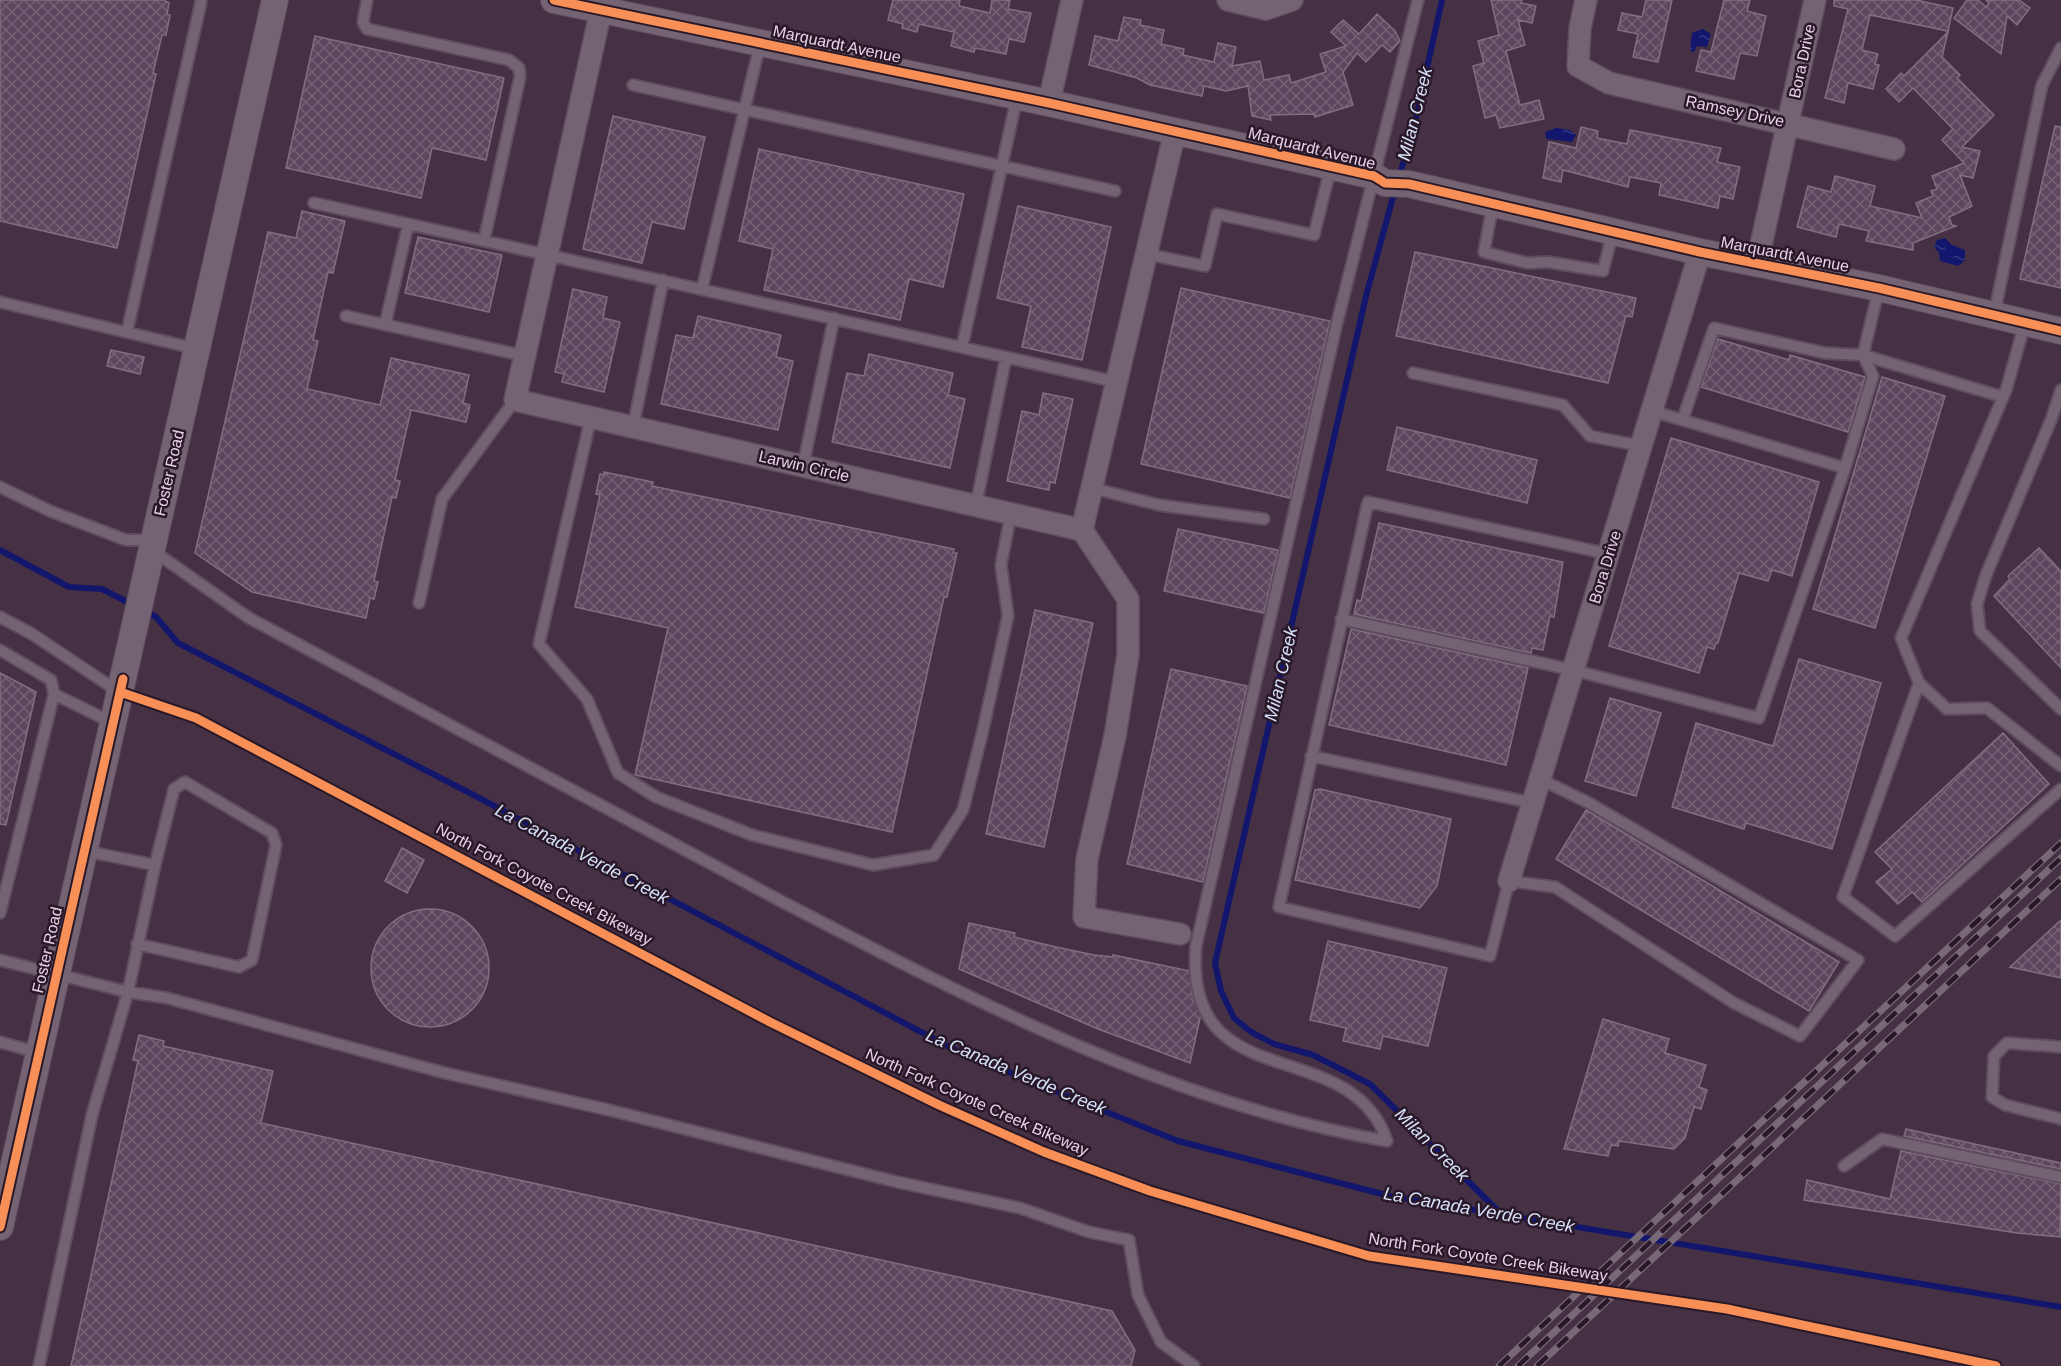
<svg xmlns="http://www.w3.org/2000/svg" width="2061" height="1366" viewBox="0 0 2061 1366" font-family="Helvetica,sans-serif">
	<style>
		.water { fill: url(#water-ripples) }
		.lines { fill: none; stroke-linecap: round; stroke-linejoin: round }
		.stream { stroke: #12166d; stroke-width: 6 }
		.building { fill: url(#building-cross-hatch); stroke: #816f80; stroke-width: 1.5 }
		.service-casing { stroke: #5f4d5f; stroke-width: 14 }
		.minor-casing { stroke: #5f4d5f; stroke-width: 24 }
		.tertiary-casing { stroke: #5f4d5f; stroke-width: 28 }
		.service { stroke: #746473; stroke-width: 10 }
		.minor { stroke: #746473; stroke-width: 21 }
		.tertiary { stroke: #746473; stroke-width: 26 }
		.rail-casing { stroke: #786977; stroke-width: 7 }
		.rail { stroke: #291828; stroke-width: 4.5; stroke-dasharray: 14; stroke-linecap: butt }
		.cycleway-casing { stroke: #291828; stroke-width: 13 }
		.cycleway { stroke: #f78f57; stroke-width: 9 }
		.labels { text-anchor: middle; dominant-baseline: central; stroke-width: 5; stroke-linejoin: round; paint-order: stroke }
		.street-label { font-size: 16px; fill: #e9d2e8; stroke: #291828 }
		.water-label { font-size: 18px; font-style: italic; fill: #d6e1fa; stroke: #291828 }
	</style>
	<defs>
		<pattern id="water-ripples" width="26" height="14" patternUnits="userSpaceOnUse" patternTransform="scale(1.5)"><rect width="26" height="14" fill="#12166d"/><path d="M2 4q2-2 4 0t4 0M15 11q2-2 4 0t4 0" fill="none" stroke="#343782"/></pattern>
		<pattern id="building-cross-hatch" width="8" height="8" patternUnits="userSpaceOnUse" patternTransform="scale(1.5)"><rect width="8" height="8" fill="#5f465f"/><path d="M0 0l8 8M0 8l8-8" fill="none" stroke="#766076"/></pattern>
	</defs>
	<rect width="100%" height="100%" fill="#453044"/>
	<path class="water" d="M1703,29L1711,34L1707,47L1697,46L1694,52L1690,51L1692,33Z
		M1556,128L1570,130L1576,135L1572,142L1546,139L1545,132Z
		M1945,238L1952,245L1965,250V260L1958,266L1940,261L1939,253L1934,247L1937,240Z"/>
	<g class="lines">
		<path class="stream" d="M1399,177L1413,131L1442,0
			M1395,190L1366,296L1215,963L1221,991L1234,1018L1251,1032L1274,1044L1313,1055L1370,1084L1501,1214
			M0,550L69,587L102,589L133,605
			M145,611L156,617L178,643L464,790L957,1051L1178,1141L1390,1196L2061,1307"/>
	</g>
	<path class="building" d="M0,0H164L169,3L167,14L170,15L166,35H162L153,73L156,74L117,248L0,221Z
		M893,0H960L959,6L990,13L992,0H1010L1008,9L1031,13L1024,42L1009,39L1006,54L975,48L974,52L951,46L954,32L919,24L917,32L902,28L903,24L888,20Z
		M1491,0H1522L1521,3L1536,6L1532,23L1518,20L1525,45L1506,51L1520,105L1539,100L1544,119L1500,128L1496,115L1485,118L1473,66L1484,63L1478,41L1499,35Z
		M1646,0H1672L1658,62L1633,57L1638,34L1618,30L1622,13L1642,17Z
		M1724,0H1750L1747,11L1766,16L1757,56L1740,53L1734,79L1696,71L1701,50L1711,52Z
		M1834,0H1916L1953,8L1948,31L1870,15L1862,50L1878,54L1875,64L1879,65L1873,89L1848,83L1844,103L1825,98L1848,9L1834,6Z
		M1967,0H1978L1986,7L1989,3L1986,0H2019L2030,8L2017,25L2007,16L2001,54L1954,18Z
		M1377,14L1395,31L1400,41L1390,52L1382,45L1366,62L1357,53L1343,72L1353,105L1315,117L1314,114L1270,115L1271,120L1252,116L1248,86L1226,91L1204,86L1202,96L1150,85L1137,78L1089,65L1095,36L1118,41L1124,17L1141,20L1140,25L1164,30L1161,44L1184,49L1183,55L1214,62L1218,43L1236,47L1232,66L1260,61L1264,80L1289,75L1291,83L1326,72L1320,54L1346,46L1331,32L1343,20L1359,34Z
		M1948,32L1942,57L1960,75L1957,78L1994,115L1962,147L1980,151L1973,178L1960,175L1972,206L1949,217L1952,225L1956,226L1913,243V250L1866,241L1869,231L1839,224L1836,237L1797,227L1808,186L1831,192L1835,176L1875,186L1870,206L1922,218L1916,203L1933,196L1931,191L1937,189L1932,176L1964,163L1942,140L1953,129L1913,88L1899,102L1886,89L1901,73L1904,76Z
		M315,36L504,78L486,160L432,148L421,198L286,168Z
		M613,116L705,137L684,229L652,222L642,263L583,249Z
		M2055,126L2061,127V288L2020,279Z
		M1581,127L1598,131L1597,138L1627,144L1630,130L1721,148L1717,162L1740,167L1733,199L1720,196L1718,208L1659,195L1661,183L1630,177L1628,187L1563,170L1561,182L1543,178L1549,142L1576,148Z
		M759,149L964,194L943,287L909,279L900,320L764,290L773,249L739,241Z
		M1018,206L1111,227L1082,360L1022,347L1031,306L997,298Z
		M302,211L345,221L333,273L328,272L313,340L318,341L307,389L380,405L391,358L469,375L463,403L470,405L466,422L411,410L395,480L400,481L396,498L392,497L374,581L378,582L374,599L370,598L366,618L252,592L195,553L268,232L296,238Z
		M418,237L502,255L489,312L405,293Z
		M1415,252L1636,298L1632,317L1626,316L1608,383L1396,336Z
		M1181,288L1330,321L1290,498L1141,464Z
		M573,289L607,297L603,318L620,322L604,392L562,382L564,374L555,372Z
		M698,316L781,335L776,357L793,361L778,430L661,404L676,335L693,338Z
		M1718,339L1789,360L1790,355L1865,377L1848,432L1701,387Z
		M111,350L144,357L140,374L107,366Z
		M869,354L953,373L948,395L965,399L950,468L832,442L847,373L864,376Z
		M1882,377L1945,396L1875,628L1813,609Z
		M1043,393L1073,399L1055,483L1050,482L1049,490L1007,481L1022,411L1039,415Z
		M1397,427L1537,460L1527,503L1387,470Z
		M1671,438L1819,482L1792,576L1772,570L1768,581L1739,573L1718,643H1716L1714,649L1707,647L1699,673L1609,646Z
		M604,472L653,482L652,486L954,549L953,553H957L947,597H944L892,832L635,775L668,628L575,607L600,495L596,494L600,474L604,475Z
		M1379,523L1563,562L1554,617L1550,616L1543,650L1532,648L1531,653L1354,614L1357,600L1361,601Z
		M1178,529L1278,550L1264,613L1164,591Z
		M2039,548L2061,571V668L1994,596L2010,579L2008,576Z
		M1035,610L1093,623L1044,847L986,834Z
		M1351,629L1528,668L1506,765L1329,725Z
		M1799,659L1881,683L1832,849L1746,823L1744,829L1672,807L1696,723L1773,746Z
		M1171,669L1247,686L1203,882L1127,864Z
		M0,673L36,692L6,825L0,824Z
		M1610,698L1661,713L1636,796L1585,781Z
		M2003,733L2049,784L1922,902L1912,892L1898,904L1876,882L1892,869L1875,852Z
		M1320,789L1451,819L1437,886L1420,908L1295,880L1315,790Z
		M1586,810L1839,962L1809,1011L1556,859Z
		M402,848L424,860L407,893L385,881Z
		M371 968a59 59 0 1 1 118 0a59 59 0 1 1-118 0Z
		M2061,920V978L2010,967Z
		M969,923L1015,933L1014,937L1056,947L1094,955L1113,957V955L1190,971L1192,995L1201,1014L1190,1063L1098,1029L959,969Z
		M1328,941L1447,968L1428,1046L1383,1036L1380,1049L1343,1041L1346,1028L1310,1020Z
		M1603,1019L1669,1039L1665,1053L1706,1065L1699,1087L1707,1090L1701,1109L1694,1107L1685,1138L1674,1149L1619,1141L1618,1146L1611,1145L1608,1156L1564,1149Z
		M139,1035L164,1041L163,1046L273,1071L261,1123L1112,1311L1135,1350L1131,1366H71L138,1061L133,1060Z
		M1906,1129L2061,1163V1169L1904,1136Z
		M1901,1151L2061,1184L2060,1237L2017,1233L1804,1200L1807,1180L1890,1199Z"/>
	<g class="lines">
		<defs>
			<path id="service" d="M367,0L363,22L367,29L509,60L519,68L520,77L484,241
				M633,85L1115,191
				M314,203L1117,382
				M1493,204L1484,252L1527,263L1548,262L1603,271L1613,232
				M1146,254L1205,266L1217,214L1314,235L1331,166
				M702,289L760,44
				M0,302L197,349
				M1994,315L2042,85L2061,48
				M346,316L525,356
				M2025,323L2006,390L1901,638L1919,683L1947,709L1987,708L2061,766
				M385,325L408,225
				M127,332L201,2
				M962,347L1017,97
				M1413,373L1563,405L1590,436L1641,446
				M2061,390L2051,420L1986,575L1977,604L1980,631L2061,709
				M591,417L539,644L587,699L618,773L656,797L752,835L873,865L934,855L963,810L983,730L1008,616L1001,565L1011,513
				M1683,418L1714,328L1825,353L1863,355L2003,397
				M633,427L663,280
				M803,466L834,318
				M1845,468L1873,376L1863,355L1879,288
				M0,487L50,511L126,540H154
				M1092,488L1159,505L1264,519
				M976,505L1006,357
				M152,550L249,618C425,712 601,807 779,900C974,1001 1169,1103 1387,1141C1350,1031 1183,1101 1196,946L1336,327L1418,0
				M419,603L442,499L515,400
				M0,617L32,634L119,692
				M1341,619L1573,670L1759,718L1845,468L1652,411
				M0,650L51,680L54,694L113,723
				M1919,683L1843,897L1895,936L2061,789
				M1311,756L1533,803
				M1540,779L1589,803L1858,960L1800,1036L1734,1003L1555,887L1509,881L1490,956L1279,907L1368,502L1609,554
				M0,913L54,694
				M137,944L239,967L252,960L276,845L272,833L185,782L174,789L155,865
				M0,960L128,992L167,998L445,1073L609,1110L897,1182L1020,1208L1089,1232L1129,1240L1138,1295L1161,1342L1194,1366
				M0,1042L39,1053
				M2061,1047L2007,1043L1994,1056L1992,1097L2005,1105L2061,1119
				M1844,1166L1882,1139L2061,1177
				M39,1366L92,1115L128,992L155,865L85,851"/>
			<path id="minor" d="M1228,0L1266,9L1292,0
				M1586,0L1580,28L1578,66L1609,83L1894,149
				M601,10L515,400L1082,530L1175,131
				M1049,103L1072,0
				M1757,263L1815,0
				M1082,530L1128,599V655L1115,736L1087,859L1084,917L1180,934
				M1509,881L1700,252"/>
			<path id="tertiary" d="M554,0L1049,103L1374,176L1385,183L1409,184L1700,252L1879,288L2061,331
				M0,1227L275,0"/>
		</defs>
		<use href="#service" class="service-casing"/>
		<use href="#minor" class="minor-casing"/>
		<use href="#tertiary" class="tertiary-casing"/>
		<use href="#service" class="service"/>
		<use href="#minor" class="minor"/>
		<use href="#tertiary" class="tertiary"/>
		<defs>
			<path id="rail" d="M1499,1366L2061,843
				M1518,1366L2061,858
				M1537,1366L2061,879"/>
		</defs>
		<use href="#rail" class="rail-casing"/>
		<use href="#rail" class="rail"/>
		<defs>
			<path id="cycleway" d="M554,0L1049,103L1374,176L1385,183L1409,184L1700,252L1879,288L2061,331
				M120,692L196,718L770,1022L939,1105L1044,1152L1150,1191L1369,1256L1727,1309L1996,1366
				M0,1227L123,679"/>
		</defs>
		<use href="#cycleway" class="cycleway-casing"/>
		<use href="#cycleway" class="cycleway"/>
	</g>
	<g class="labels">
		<g class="street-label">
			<text transform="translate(837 44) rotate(12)">Marquardt Avenue</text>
			<text transform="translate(1802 61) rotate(-78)">Bora Drive</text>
			<text transform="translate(1735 111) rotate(12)">Ramsey Drive</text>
			<text transform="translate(1312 148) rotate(14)">Marquardt Avenue</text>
			<text transform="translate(1785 254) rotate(11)">Marquardt Avenue</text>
			<text transform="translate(804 466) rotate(13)">Larwin Circle</text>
			<text transform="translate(169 473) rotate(-77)">Foster Road</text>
			<text transform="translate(1605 567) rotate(-73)">Bora Drive</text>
			<text transform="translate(544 884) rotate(28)">North Fork Coyote Creek Bikeway</text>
			<text transform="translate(47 950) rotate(-77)">Foster Road</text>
			<text transform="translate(977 1102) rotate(24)">North Fork Coyote Creek Bikeway</text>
			<text transform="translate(1488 1257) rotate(9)">North Fork Coyote Creek Bikeway</text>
		</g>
		<g class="water-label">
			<text transform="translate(1415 114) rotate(-76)">Milan Creek</text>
			<text transform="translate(1281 674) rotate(-77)">Milan Creek</text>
			<text transform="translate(582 854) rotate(28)">La Canada Verde Creek</text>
			<text transform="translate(1016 1072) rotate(23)">La Canada Verde Creek</text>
			<text transform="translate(1432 1145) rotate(45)">Milan Creek</text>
			<text transform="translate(1479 1210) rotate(10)">La Canada Verde Creek</text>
		</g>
	</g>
</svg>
